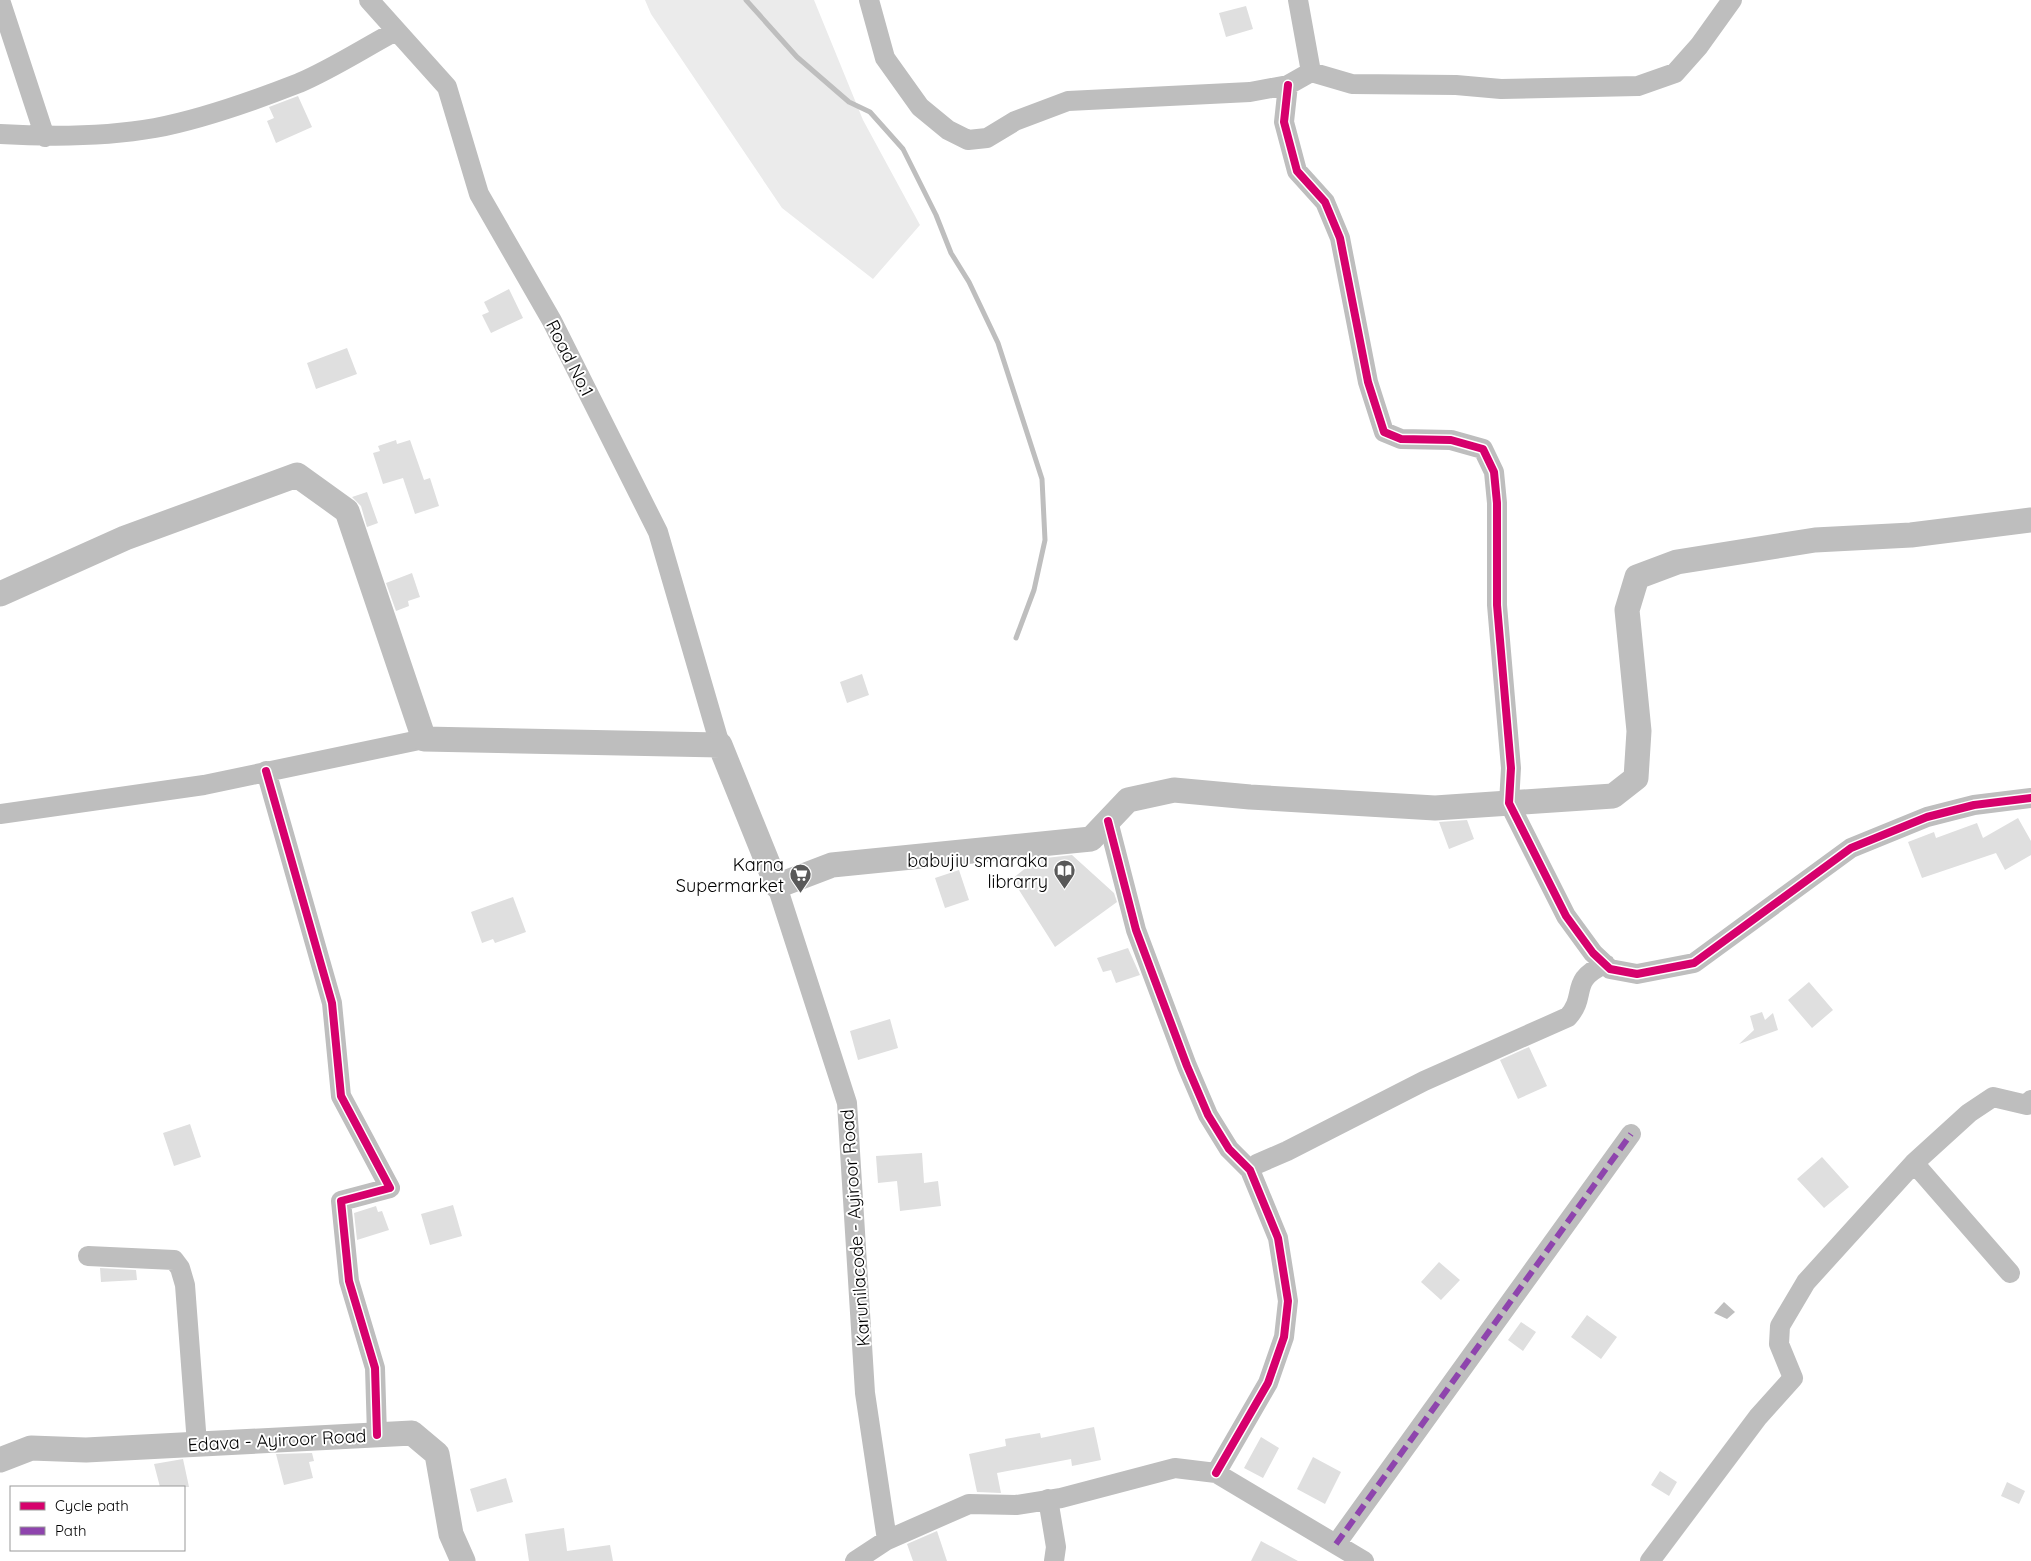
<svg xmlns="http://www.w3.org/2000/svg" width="2031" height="1561" viewBox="0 0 2031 1561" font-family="Quicksand,sans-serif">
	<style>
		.green { fill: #ebebeb }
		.water { fill: #bebebe }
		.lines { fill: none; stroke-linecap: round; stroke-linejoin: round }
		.stream { stroke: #bebebe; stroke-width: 5 }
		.building { fill: #dfdfdf }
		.minor { stroke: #bebebe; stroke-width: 20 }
		.major { stroke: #bebebe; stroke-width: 25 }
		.quiet { stroke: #8e44ad; stroke-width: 6; stroke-dasharray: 12 6; stroke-linecap: butt }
		.cycleway-casing { stroke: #fff; stroke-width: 11 }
		.cycleway { stroke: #d6006c; stroke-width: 8 }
		.labels { text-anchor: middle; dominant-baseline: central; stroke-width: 4; stroke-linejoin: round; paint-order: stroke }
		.street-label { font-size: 18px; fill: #000; stroke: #fff }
		.poi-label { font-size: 18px; fill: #000; stroke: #fff; text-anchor: end }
	</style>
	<rect width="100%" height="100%" fill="#fff"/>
	<path class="green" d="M645,0H814L863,120L920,225L873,279L782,208L651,14Z"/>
	<path class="water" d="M1724,1302L1735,1312L1727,1319L1714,1313Z"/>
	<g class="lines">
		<path class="stream" d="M746,0L797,57L849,102L870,112L903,149L936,215L951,253L969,282L998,343L1042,479L1045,540L1034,590L1016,638"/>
	</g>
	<path class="building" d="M1246,6L1253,29L1226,37L1219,13Z
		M298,96L312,127L276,143L267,121L274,118L269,107Z
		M509,289L523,318L491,333L482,315L489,312L484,302Z
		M347,348L357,374L316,389L307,363Z
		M396,440L397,444L410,440L424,480L430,478L439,506L415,514L403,478L383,484L373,453L380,451L378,446Z
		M367,492L378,523L367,527L361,506L352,497Z
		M412,573L420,597L408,601L409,606L396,611L386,583Z
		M862,674L869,695L847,703L840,682Z
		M2018,818L2031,841V855L2005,870L1996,853L1922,878L1908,842L1934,832L1936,838L1977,823L1983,838Z
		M1467,820L1474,839L1449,849L1439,822Z
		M1072,855L1114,893L1117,902L1055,947L1012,879L1037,859Z
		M959,870L969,900L945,908L935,878Z
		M513,897L526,932L495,943L493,939L482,943L471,912Z
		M1128,948L1140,975L1116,983L1111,970L1103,972L1097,958Z
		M1809,982L1833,1010L1812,1028L1788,1000Z
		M1762,1012L1765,1020L1773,1013L1778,1030L1739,1044L1754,1030L1750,1016Z
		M890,1019L898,1048L858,1060L850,1031Z
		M1529,1047L1547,1086L1518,1099L1500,1060Z
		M190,1124L201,1157L174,1166L163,1133Z
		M922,1153L924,1183L938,1181L941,1206L900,1211L897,1181L878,1183L876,1156Z
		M1822,1157L1849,1187L1824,1208L1797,1179Z
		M453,1205L462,1236L430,1245L421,1214Z
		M376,1206L378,1212L382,1211L389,1230L357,1240L354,1213Z
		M1439,1262L1460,1280L1441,1300L1421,1282Z
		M100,1268L136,1270L137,1280L101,1282Z
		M1587,1315L1617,1337L1601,1359L1571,1337Z
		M1521,1322L1536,1332L1523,1351L1508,1340Z
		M1094,1427L1101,1460L1072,1466L1071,1459L997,1473L1001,1493L977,1492L969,1454L1006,1446L1005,1439L1040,1433L1041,1438Z
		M1261,1437L1279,1448L1263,1478L1244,1468Z
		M312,1453L314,1461L309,1462L313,1478L284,1485L276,1454Z
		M1313,1457L1341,1472L1325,1504L1297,1489Z
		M183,1459L189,1487H160L154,1464Z
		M1660,1471L1677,1482L1669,1496L1651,1485Z
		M506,1478L513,1502L477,1512L470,1489Z
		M2007,1482L2025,1491L2019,1504L2001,1496Z
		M564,1528L567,1551L610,1545L613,1561H529L525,1534Z
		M937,1531L947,1561H913L907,1544Z
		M1261,1541L1298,1561H1251Z"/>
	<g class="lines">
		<path class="minor" d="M0,0L45,137
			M369,0L447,87L479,194L552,321L658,532L720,745
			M869,0L885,58L920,107L948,130L968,140L987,138L1015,121L1068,101L1250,92L1288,85L1311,72
			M1298,0L1311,72L1352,84L1456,85L1501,89L1638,86L1675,73L1699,46L1732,0
			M1288,85L1284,122L1297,171L1325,202L1340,238L1368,382L1384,432L1401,439L1451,440L1483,449L1494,472L1497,503V605L1511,768L1509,803L1566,916L1593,953L1610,969L1637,974L1694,963L1851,848L1927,817L1974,805L2031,798
			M0,134C51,137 104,137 155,128C203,119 253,101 299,83C332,69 364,48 396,31
			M266,771L332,1003L341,1096L390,1188L341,1201L349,1281L375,1368L377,1435
			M0,814L204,785L424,739
			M1108,821L1136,930L1187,1066L1208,1115L1229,1149L1250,1170L1278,1238L1288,1301L1284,1337L1268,1383L1216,1473
			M777,886L847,1103L865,1393L887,1540L855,1561
			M1914,1163L2010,1273
			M1250,1170L1257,1164L1287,1151L1424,1081L1568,1017C1588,995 1568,981 1605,964
			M88,1256L174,1260L180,1268L185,1285L197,1444
			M1048,1499L1056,1547L1054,1561
			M887,1540L969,1504L1016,1505L1061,1498L1175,1468L1216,1473L1364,1561
			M1336,1544L1631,1134
			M1650,1561L1758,1417L1793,1378L1779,1344L1780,1326L1806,1282L1914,1163L1969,1113L1993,1097L2027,1105L2031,1100"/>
		<path class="major" d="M0,594L125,538L297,475L347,511L424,739L720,745L777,886L832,865L1091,839L1128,800L1174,790L1250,797L1435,808L1613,796L1636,778L1639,731L1627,610L1637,577L1677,562L1815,540L1911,535L2031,520
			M0,1460L31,1448L86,1450L412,1433L437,1454L451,1534L463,1561"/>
		<path class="quiet" d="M1336,1544L1631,1134"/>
		<defs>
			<path id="cycleway" d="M1288,85L1284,122L1297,171L1325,202L1340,238L1368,382L1384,432L1401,439L1451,440L1483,449L1494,472L1497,503V605L1511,768L1509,803L1566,916L1593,953L1610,969L1637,974L1694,963L1851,848L1927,817L1974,805L2031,798
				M266,771L332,1003L341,1096L390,1188L341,1201L349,1281L375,1368L377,1435
				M1108,821L1136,930L1187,1066L1208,1115L1229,1149L1250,1170L1278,1238L1288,1301L1284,1337L1268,1383L1216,1473"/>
		</defs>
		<use href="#cycleway" class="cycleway-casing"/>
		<use href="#cycleway" class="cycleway"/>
	</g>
	<defs>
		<symbol id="library-pin" viewBox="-11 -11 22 30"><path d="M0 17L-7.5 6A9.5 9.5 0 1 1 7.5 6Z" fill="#595959" stroke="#fff"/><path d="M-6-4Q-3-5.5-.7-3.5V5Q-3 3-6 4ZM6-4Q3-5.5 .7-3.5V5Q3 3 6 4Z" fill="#fff"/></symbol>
		<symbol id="supermarket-pin" viewBox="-11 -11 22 30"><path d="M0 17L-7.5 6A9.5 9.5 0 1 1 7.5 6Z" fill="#595959" stroke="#fff"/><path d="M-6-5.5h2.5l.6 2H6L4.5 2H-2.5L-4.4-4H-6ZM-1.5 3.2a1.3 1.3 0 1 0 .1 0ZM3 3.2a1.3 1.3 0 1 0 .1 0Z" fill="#fff"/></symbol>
	</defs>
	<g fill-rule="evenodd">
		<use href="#library-pin" x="1052" y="858" width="25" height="34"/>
		<use href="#supermarket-pin" x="788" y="862" width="25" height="34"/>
	</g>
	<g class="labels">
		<g class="street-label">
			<text transform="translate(570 358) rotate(63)">Road No.1</text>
			<text transform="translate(855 1228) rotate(-94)">Karunilacode - Ayiroor Road</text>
			<text transform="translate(277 1440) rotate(-3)">Edava - Ayiroor Road</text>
		</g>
		<g class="poi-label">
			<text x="1048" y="860">babujiu smaraka<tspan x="1048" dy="21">librarry</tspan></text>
			<text x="784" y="864">Karna<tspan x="784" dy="21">Supermarket</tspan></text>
		</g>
	</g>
	<rect x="10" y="1486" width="175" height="65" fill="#ffffff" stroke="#999999"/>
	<rect x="20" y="1502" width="25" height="8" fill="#d6006c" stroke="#999999"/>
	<text x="55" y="1511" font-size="15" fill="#000000">Cycle path</text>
	<rect x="20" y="1527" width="25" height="8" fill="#8e44ad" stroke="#999999"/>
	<text x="55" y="1536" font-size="15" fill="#000000">Path</text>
</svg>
